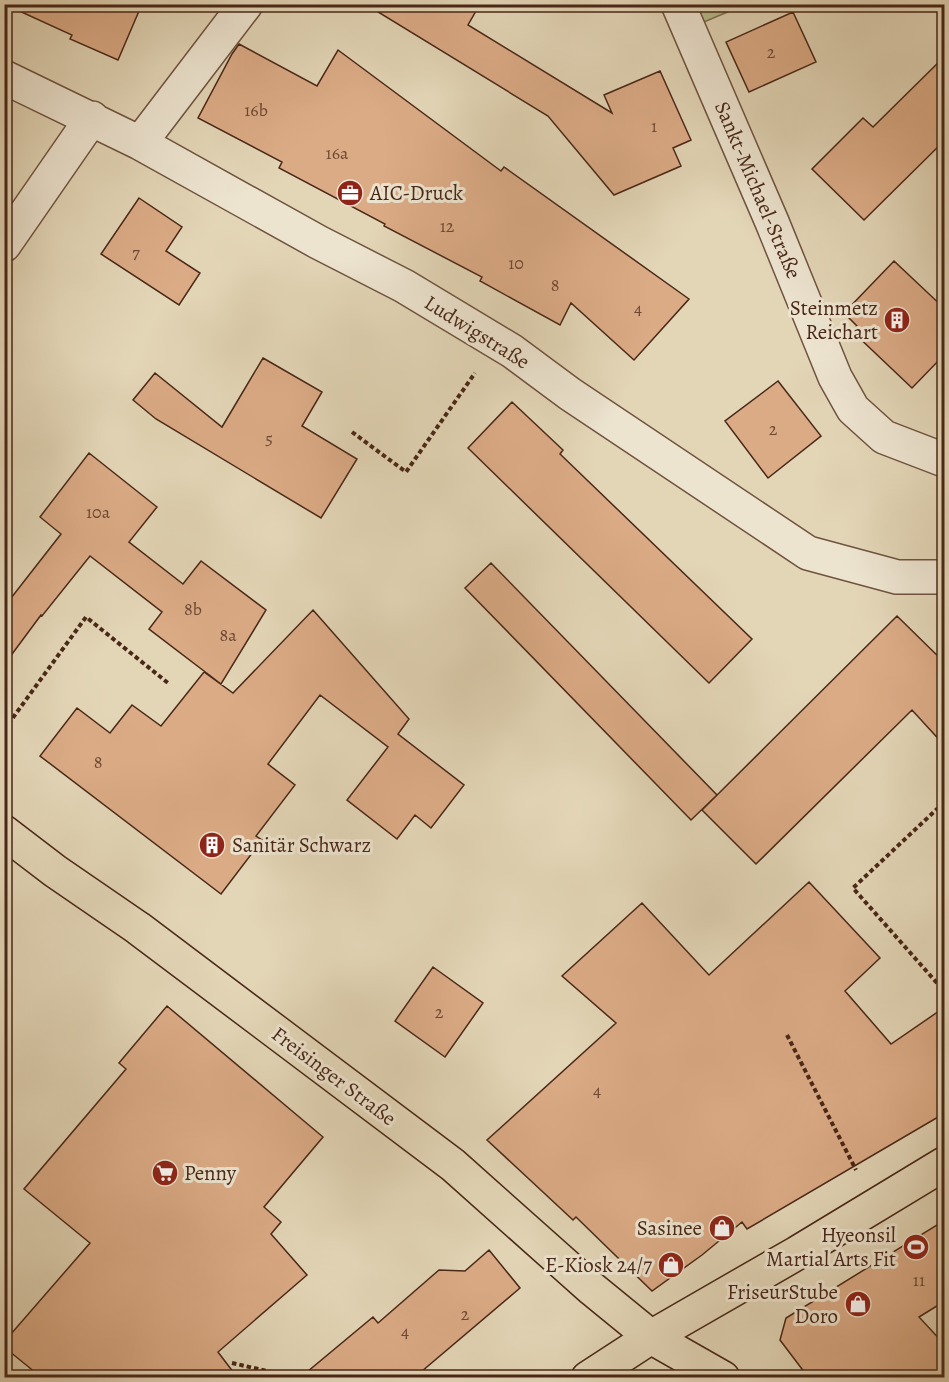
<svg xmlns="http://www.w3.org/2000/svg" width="949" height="1382" viewBox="0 0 949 1382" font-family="Alegreya,serif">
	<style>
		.green { fill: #b6bd8d; stroke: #807252; stroke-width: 1.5 }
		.building { fill: #dbab86; stroke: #492717; stroke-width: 1.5 }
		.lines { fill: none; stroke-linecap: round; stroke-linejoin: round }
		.minor-casing { stroke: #70533f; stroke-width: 36 }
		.major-casing { stroke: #492717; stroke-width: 36 }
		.path { stroke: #492717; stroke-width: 4; stroke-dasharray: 4.5 3; stroke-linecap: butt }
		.minor { stroke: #ede4d0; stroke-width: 33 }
		.major { stroke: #e3d6b7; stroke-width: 33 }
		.labels { text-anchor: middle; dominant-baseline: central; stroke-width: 6; stroke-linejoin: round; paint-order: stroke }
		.number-label { font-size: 18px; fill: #6e4833 }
		.street-label { font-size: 21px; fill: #492717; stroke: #ede4d0 }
		.poi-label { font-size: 21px; fill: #492717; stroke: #ede4d0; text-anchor: end }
	</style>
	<rect width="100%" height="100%" fill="#e3d6b7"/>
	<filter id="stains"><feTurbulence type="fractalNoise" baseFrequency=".00333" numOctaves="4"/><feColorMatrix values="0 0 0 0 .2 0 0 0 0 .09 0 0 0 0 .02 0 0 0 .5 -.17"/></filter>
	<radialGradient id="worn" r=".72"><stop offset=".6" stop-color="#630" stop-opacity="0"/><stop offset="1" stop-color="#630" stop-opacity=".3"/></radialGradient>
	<path class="green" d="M696,5H744L704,22Z"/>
	<path class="building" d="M4,4H142L118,60L70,39L72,35Z
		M365,4H480L468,25L612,113L604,95L660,71L691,140L673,148L681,166L614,195L548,116Z
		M793,12L816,62L749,92L726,42Z
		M239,44L317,86L338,50L501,171L504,167L689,299L634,360L571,303L560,325L480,281L482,277L384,226L385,224L279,168L282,162L198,118L232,54Z
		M945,56V140L864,220L812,169L863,118L873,127Z
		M139,198L182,227L166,251L200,273L179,305L101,254Z
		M894,261L945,309V354L912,388L852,331L857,326L844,313Z
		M263,358L322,392L302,426L357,459L321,518L156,419L133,400L155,373L222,427Z
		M778,381L821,436L768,478L725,421Z
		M512,402L563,450L560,454L752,639L709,683L468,448Z
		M89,453L157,507L129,542L183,584L201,561L266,610L221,684L149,629L162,612L90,556L42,616L41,615L4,665V607L61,534L40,517Z
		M491,563L717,795L691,820L465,588Z
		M313,610L409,719L398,734L464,785L431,828L415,815L397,839L347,800L388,747L320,695L268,764L295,785L256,836L262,840L221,894L40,756L77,708L110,733L132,705L161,726L204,672L233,693Z
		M897,616L945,663V746L912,710L756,864L702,810Z
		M809,882L880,958L845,991L891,1044L945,1007V1113L747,1229L742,1222L702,1255L652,1291L576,1217L573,1220L487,1140L616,1023L562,976L642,903L709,975Z
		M433,967L483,1003L445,1057L395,1021Z
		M167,1006L323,1137L264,1207L281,1222L271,1234L307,1275L218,1352L237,1377H41L4,1347V1342L90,1243L24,1189L126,1069L119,1063Z
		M945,1220V1301L919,1317L945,1345V1377H808L780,1340L786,1318Z
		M489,1250L520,1288L415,1377H301L373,1317L378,1323L439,1270L465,1271Z"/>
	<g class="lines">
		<defs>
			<path id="minor" d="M678,4L772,222L835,377L853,409L884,437L944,460
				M4,77L140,143L318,242L404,286L512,351L570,394L808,553L897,577H944
				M140,143L246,4
				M4,245L92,118"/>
			<path id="major" d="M4,832L55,871L138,928L453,1165L591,1288L651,1337L723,1378
				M588,1378L651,1337L797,1253L944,1164"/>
		</defs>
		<use href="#minor" class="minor-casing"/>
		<use href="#major" class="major-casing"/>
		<path class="path" d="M352,432L406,472L475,373
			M4,730L86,617L168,683
			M944,816L937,809L853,888L944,991
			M787,1035L856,1170
			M232,1363L280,1374L284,1378"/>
		<use href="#minor" class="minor"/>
		<use href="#major" class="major"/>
	</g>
	<defs>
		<symbol id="office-disc" viewBox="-11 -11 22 22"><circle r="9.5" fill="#8f2418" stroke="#ede4d0"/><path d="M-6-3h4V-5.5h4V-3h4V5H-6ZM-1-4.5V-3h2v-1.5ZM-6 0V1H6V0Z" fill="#fff"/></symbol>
		<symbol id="building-disc" viewBox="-11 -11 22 22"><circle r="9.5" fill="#8f2418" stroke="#ede4d0"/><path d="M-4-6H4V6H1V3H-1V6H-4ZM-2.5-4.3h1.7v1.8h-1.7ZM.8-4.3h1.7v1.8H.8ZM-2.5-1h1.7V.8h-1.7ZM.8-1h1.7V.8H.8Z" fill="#fff"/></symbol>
		<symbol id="supermarket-disc" viewBox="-11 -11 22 22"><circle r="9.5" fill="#8f2418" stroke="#ede4d0"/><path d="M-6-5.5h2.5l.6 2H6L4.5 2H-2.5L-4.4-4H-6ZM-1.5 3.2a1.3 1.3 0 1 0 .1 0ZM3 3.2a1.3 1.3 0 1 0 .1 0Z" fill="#fff"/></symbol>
		<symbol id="shop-disc" viewBox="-11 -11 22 22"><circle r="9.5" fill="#8f2418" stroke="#ede4d0"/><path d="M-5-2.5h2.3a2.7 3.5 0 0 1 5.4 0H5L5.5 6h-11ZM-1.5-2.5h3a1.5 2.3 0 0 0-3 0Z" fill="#fff"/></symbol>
		<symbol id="stadium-disc" viewBox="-11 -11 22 22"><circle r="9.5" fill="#8f2418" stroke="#ede4d0"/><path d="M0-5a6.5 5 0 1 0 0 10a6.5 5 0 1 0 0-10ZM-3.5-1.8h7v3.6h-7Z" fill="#fff"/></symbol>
	</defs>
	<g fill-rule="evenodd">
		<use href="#office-disc" x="335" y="178" width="30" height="30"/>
		<use href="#building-disc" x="882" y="305" width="30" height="30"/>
		<use href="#building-disc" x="197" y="830" width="30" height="30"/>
		<use href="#supermarket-disc" x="150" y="1158" width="30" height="30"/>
		<use href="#shop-disc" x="707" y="1213" width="30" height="30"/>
		<use href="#stadium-disc" x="901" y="1232" width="30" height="30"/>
		<use href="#shop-disc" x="656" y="1250" width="30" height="30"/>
		<use href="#shop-disc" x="843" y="1289" width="30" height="30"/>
	</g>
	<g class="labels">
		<g class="number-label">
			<text x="771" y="52">2</text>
			<text x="256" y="110">16b</text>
			<text x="654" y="126">1</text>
			<text x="337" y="153">16a</text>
			<text x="447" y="226">12</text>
			<text x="136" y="252">7</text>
			<text x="516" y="263">10</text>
			<text x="555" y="285">8</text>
			<text x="638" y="308">4</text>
			<text x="773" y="429">2</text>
			<text x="269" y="438">5</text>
			<text x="98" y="512">10a</text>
			<text x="193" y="609">8b</text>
			<text x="228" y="635">8a</text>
			<text x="98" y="762">8</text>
			<text x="439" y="1012">2</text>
			<text x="597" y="1090">4</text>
			<text x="919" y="1280">11</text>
			<text x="465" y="1314">2</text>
			<text x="405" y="1331">4</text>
		</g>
		<g class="street-label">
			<text transform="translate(758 190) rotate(67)">Sankt-Michael-Straße</text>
			<text transform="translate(477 332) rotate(32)">Ludwigstraße</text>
			<text transform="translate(334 1076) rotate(37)">Freisinger Straße</text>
		</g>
		<g class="poi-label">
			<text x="370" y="193" text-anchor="start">AIC-Druck</text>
			<text x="878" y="308">Steinmetz<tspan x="878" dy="24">Reichart</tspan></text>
			<text x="232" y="845" text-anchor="start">Sanitär Schwarz</text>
			<text x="184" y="1173" text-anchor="start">Penny</text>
			<text x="702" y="1228">Sasinee</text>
			<text x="896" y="1235">Hyeonsil<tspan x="896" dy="24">Martial Arts Fit</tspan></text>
			<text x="652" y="1265">E-Kiosk 24/7</text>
			<text x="838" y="1292">FriseurStube<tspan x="838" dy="24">Doro</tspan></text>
		</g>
	</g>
	<rect width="949" height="1382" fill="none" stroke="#e3d6b7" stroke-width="24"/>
	<rect x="6" y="6" width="937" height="1370" fill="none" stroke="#492717" stroke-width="3"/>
	<rect x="12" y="12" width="925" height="1358" fill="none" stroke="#492717" stroke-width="1.5"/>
	<rect width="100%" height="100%" filter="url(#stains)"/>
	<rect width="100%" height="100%" fill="url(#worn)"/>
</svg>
